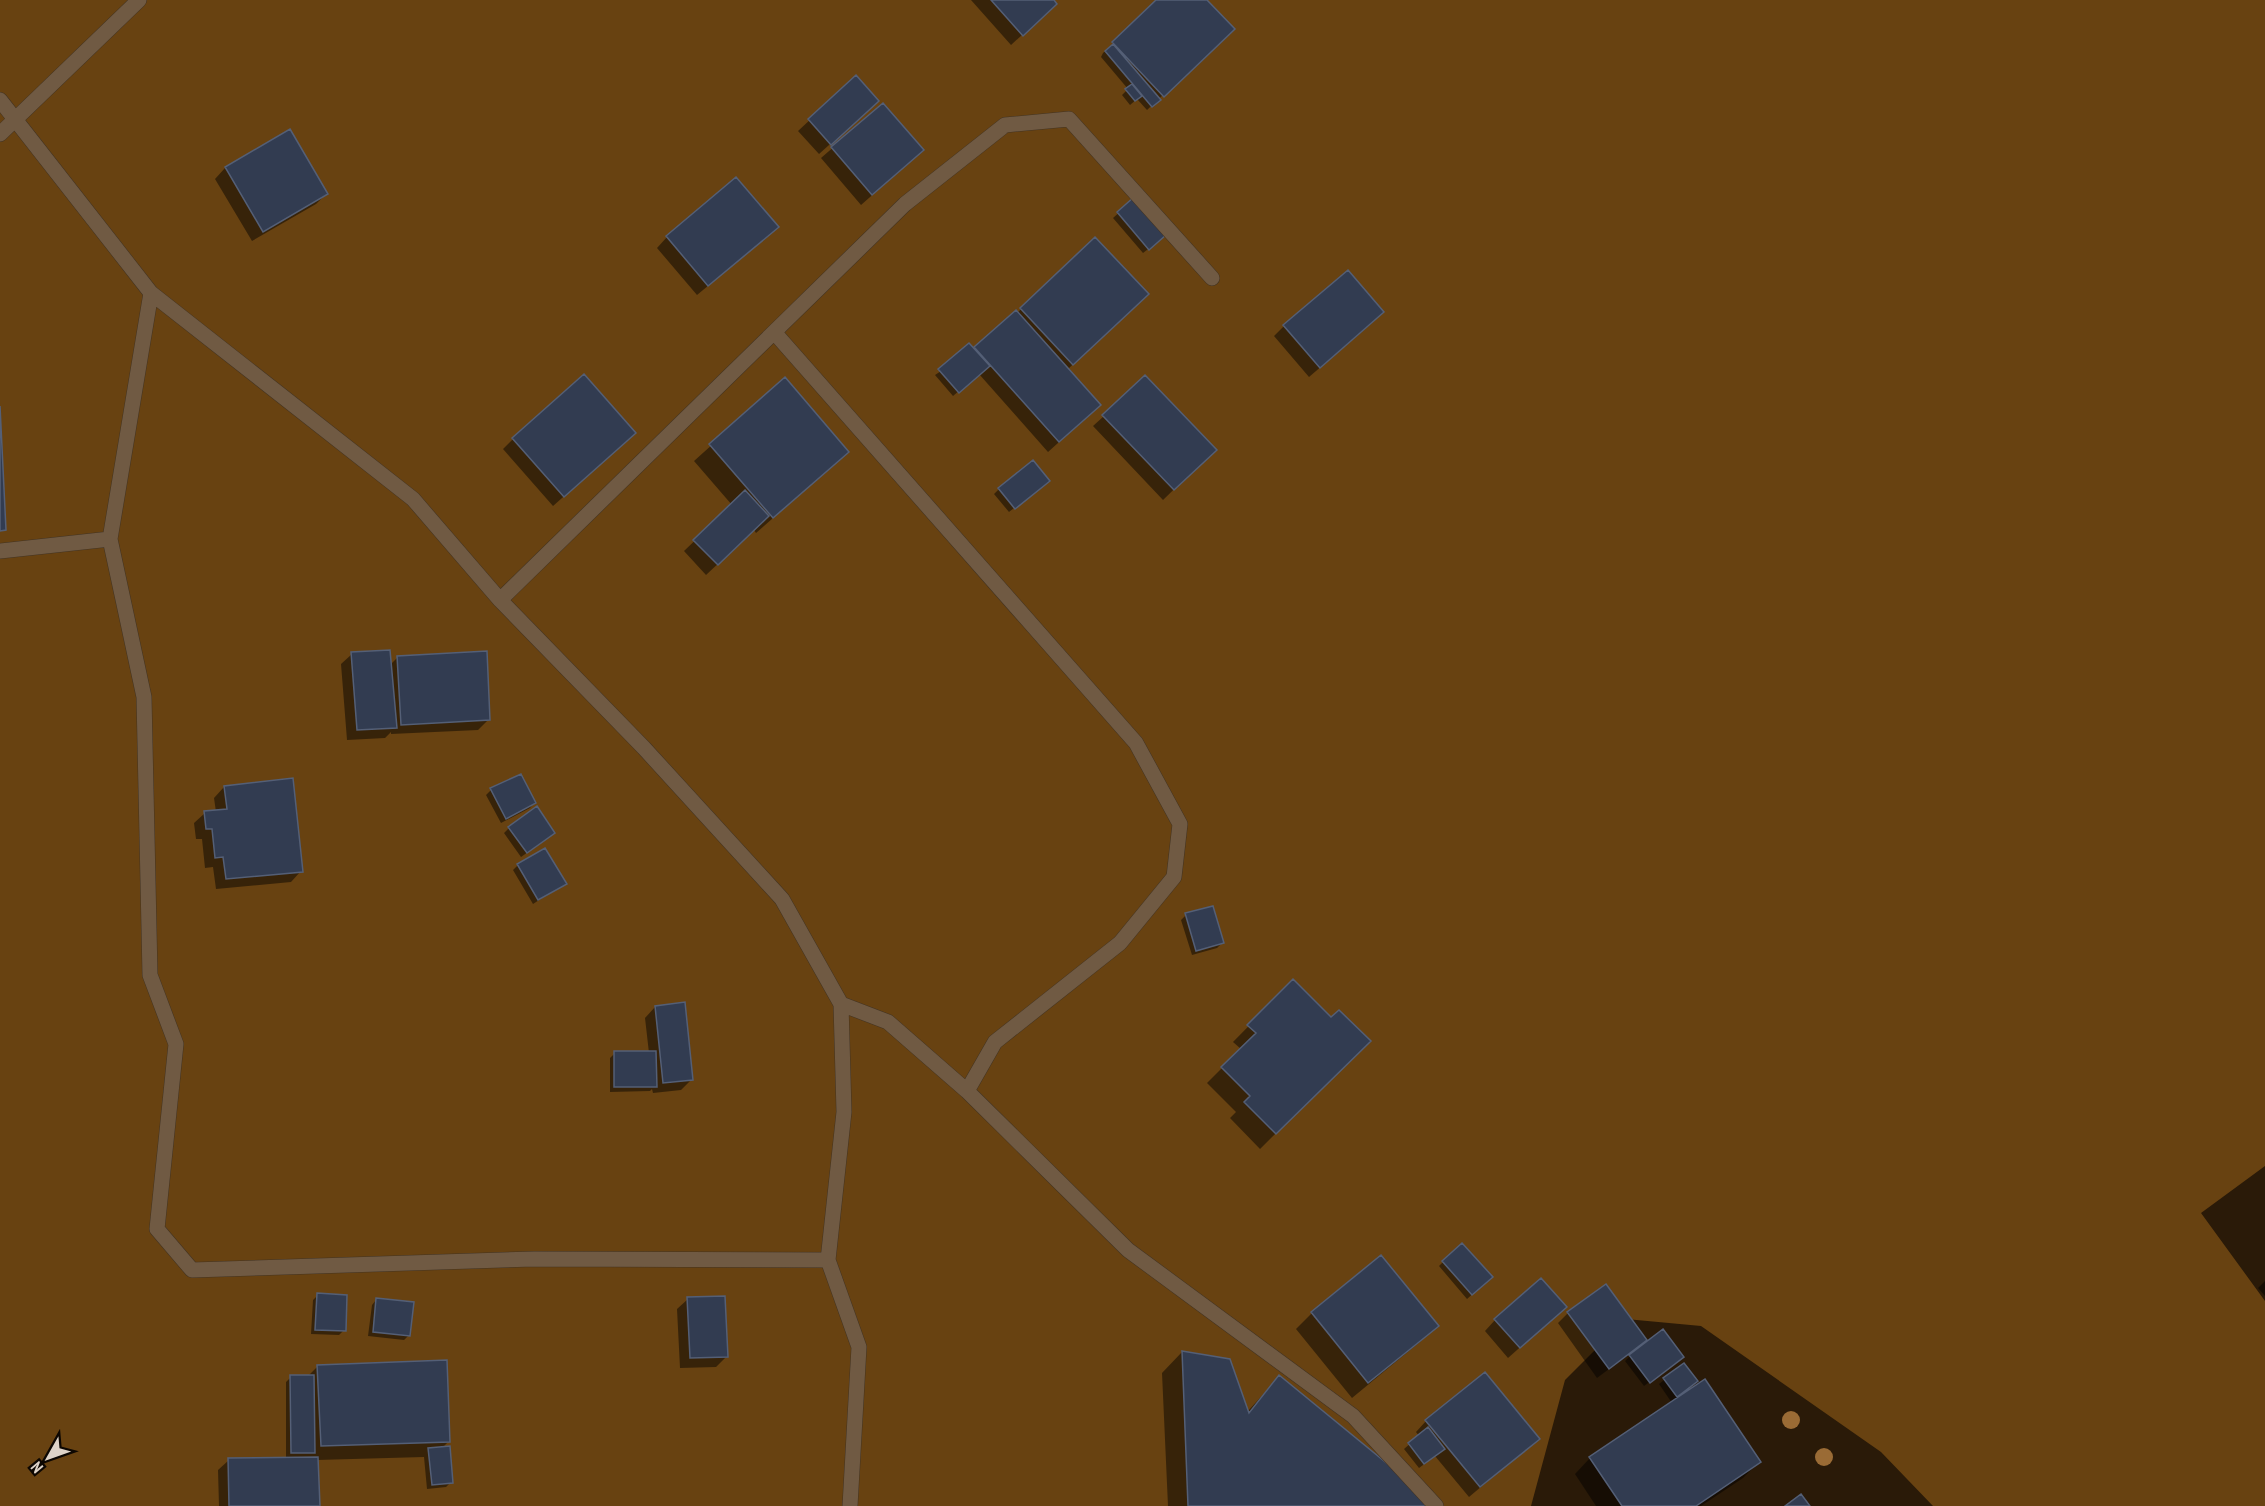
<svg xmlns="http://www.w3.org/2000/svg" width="2265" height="1506" viewBox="0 0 2265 1506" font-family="'PT Sans Narrow',sans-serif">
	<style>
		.forest { fill: #684211 }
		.shadow { fill: #0007 }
		.building { fill: #323c51; stroke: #545f76; stroke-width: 1.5 }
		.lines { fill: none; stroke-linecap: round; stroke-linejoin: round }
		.minor-casing { stroke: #433423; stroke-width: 16 }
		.minor { stroke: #705a43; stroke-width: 15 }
		.tree { fill: #9a6b35 }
	</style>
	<rect width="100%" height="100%" fill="#2a1a08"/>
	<path class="forest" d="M0,0H2265V1166L2201,1213L2265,1301V1506H1933L1881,1452L1701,1326L1626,1319L1565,1380L1531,1506H0Z"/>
	<path class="shadow" d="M971,0H1052L1045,14L1011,45Z
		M1158,0H1205L1233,29L1147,110L1137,99L1130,105L1122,95L1128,89L1101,57L1103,53Z
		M856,77L867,111L819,154L798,131Z
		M882,105L911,161L861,205L821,158Z
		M289,131L326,194L316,204L252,241L215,179L225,168Z
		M1134,199L1160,240L1143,253L1113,218Z
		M667,237H767L697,295L657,248Z
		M1095,239L1131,309L1067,370L1088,416L1048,452L979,374L953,396L935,375L973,350L1016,312L1017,313Z
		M1372,323L1309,377L1274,336L1284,326Z
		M785,379L831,467L756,533L754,530L706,575L684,551L732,505L694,461Z
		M1104,416L1204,460L1163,500L1093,426Z
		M513,439L624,443L553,506L503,449Z
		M1043,485L1009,512L994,494L999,489Z
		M352,654L390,665L398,657L488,720L478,730L391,734V732L385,738L347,740L341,664Z
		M224,787L301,871L291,882L216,889L213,867L205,868L202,839H196L194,823L205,813L216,812L214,798Z
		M491,790L534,803L530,808L501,823L486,795Z
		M509,828L549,837L521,857L504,833Z
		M518,865L565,883L533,904L513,870Z
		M1186,915L1222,943L1217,948L1192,955L1181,920Z
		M1293,981L1331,1019L1369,1041L1260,1149L1230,1118L1236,1112L1207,1083L1241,1049L1233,1042Z
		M655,1007L692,1079L681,1090L653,1093L652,1089L650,1091L610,1092V1058L615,1053H649L645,1018Z
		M1443,1262L1486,1282L1467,1299L1439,1266Z
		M2265,1281V1296L2258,1288Z
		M318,1295L344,1330L339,1335L311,1334L313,1300Z
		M688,1299L727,1356L716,1367L680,1368L677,1309Z
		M376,1300L409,1335L404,1340L368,1336L372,1305Z
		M1565,1307L1508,1358L1485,1331L1495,1320Z
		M1312,1313L1437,1326L1421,1341L1352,1398L1296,1329Z
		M1568,1313L1645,1340L1635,1350L1636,1351L1677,1362L1644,1386L1625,1361L1630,1356L1629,1354L1597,1378L1558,1323Z
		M1182,1352L1247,1412L1279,1377L1437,1506H1168L1162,1373Z
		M1683,1365L1677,1396L1679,1398L1759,1462L1743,1478L1701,1506H1596L1575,1474L1590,1458L1672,1403L1659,1384Z
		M318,1366L449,1441L442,1448L451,1482L446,1487L427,1489L424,1457L317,1460L318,1506H219L218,1470L229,1460L286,1459V1382L291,1377H307Z
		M1426,1421L1538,1439L1469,1497L1435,1456L1419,1468L1404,1449L1419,1436L1416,1432Z"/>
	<path class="building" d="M991,0H1054L1057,4L1023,36Z
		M1156,0H1207L1235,29L1164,97L1112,42Z
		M1113,44L1161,100L1152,107L1105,51Z
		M856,75L879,101L831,145L808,119Z
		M1132,84L1142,96L1135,101L1125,89Z
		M883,103L924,150L872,195L831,147Z
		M290,129L328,194L263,232L225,167Z
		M736,177L779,227L708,286L666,236Z
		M1134,197L1166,235L1149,250L1117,212Z
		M1095,237L1149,294L1073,365L1020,308Z
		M1348,270L1384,312L1320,368L1283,325Z
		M1016,310L1101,405L1059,442L974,347Z
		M969,343L990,366L959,393L938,369Z
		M584,374L636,433L564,497L512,438Z
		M1145,375L1217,450L1174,490L1102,415Z
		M785,377L849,452L773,518L709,444Z
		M0,406L6,530L0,531Z
		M1033,460L1050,481L1015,509L998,488Z
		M745,490L769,516L718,565L693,540Z
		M390,650L397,728L357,730L351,652Z
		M487,651L490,720L401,725L397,656Z
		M521,774L536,803L506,819L490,788Z
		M293,778L303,872L226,879L223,857L215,858L212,829H206L204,811L227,809L224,786Z
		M537,806L555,833L527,853L508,827Z
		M545,848L567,884L538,900L517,864Z
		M1213,906L1224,943L1196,951L1185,913Z
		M1293,979L1331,1017L1339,1010L1371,1041L1276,1134L1244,1102L1250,1096L1221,1067L1256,1033L1247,1025Z
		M685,1002L693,1080L663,1083L655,1006Z
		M614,1051H656L657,1087H614Z
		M1462,1243L1493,1277L1472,1295L1442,1261Z
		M1381,1255L1439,1326L1368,1383L1311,1312Z
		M1541,1278L1567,1307L1520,1348L1494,1319Z
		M1606,1284L1647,1340L1609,1369L1567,1312Z
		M317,1293L347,1295L346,1331L315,1330Z
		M725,1296L728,1357L690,1358L687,1297Z
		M376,1298L414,1302L410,1336L373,1332Z
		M1663,1329L1684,1357L1650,1383L1629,1355Z
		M1182,1351L1230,1359L1249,1413L1279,1375L1439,1506H1188Z
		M447,1360L450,1442L321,1446L317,1365Z
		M1684,1363L1698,1381L1677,1397L1663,1378Z
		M1485,1372L1540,1439L1480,1487L1425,1420Z
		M290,1375H314L315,1453H291Z
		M1705,1379L1761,1462L1696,1506H1622L1589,1457Z
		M1428,1427L1445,1449L1424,1464L1408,1443Z
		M450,1446L453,1483L432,1485L428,1448Z
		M318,1457L320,1506H229L228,1458Z
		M1801,1494L1810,1506H1785Z"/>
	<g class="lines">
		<defs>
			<path id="minor" d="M0,100L151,293L413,499L500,600L644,748L782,899L841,1004L844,1112L828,1260L859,1347L850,1506
				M0,134L139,0
				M151,293L110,539L144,697L150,975L176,1044L157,1229L192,1270L534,1259L828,1260
				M774,332L1136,743L1180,824L1174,877L1120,943L995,1042L967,1091
				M0,551L110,539
				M500,600L905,204L1005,125L1069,119L1212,278
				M841,1004L888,1022L967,1091L1128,1250L1353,1416L1436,1506"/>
		</defs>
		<use href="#minor" class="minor-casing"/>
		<use href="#minor" class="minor"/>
	</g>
	<g class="tree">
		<circle cx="1791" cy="1420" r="9"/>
		<circle cx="1824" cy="1457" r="9"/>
	</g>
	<g transform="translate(48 1458) rotate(230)" stroke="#0d0702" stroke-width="4.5" paint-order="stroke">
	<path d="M0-4.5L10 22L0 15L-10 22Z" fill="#ded3c8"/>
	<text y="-9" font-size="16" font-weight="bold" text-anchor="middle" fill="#ded3c8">N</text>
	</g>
</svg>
